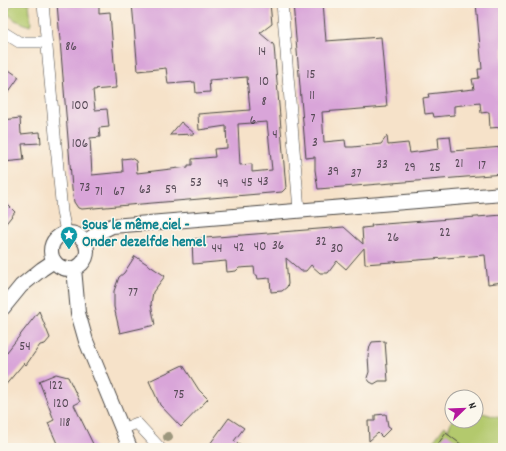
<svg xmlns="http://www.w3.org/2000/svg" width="506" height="451" viewBox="0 0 506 451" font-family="Dekko,sans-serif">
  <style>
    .green { fill: #b3c96d; stroke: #6f7a4c }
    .building { fill: #d9a5d9; fill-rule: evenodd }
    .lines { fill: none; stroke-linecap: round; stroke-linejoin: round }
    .minor-casing { stroke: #494643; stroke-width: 12 }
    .tertiary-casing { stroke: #494643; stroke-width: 16 }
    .path { stroke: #494643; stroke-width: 2.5; stroke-dasharray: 1 3; stroke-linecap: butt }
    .minor { stroke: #fff; stroke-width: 11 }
    .tertiary { stroke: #fff; stroke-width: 14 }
    .tree { fill: #9d977d }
    .labels { text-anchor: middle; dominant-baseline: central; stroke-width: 3; stroke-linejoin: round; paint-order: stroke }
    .number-label { font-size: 13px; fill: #564a56 }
    .culture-label { font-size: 15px; font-weight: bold; fill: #0d838f; stroke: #fbf7ec; text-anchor: start }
  </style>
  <rect width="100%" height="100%" fill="#fbf7ec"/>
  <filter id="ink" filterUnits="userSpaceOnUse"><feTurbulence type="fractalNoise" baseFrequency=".025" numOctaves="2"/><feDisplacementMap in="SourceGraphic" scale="8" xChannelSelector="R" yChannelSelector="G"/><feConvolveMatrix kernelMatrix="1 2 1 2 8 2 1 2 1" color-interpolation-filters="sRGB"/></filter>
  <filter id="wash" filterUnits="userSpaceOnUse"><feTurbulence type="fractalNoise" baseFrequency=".012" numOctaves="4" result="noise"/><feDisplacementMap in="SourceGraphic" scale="16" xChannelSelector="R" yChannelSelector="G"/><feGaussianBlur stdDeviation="0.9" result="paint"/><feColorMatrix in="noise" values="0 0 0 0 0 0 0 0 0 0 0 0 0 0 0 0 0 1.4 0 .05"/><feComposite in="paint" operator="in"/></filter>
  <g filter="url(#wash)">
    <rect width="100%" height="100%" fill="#f6e2c9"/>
    <g class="green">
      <path d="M14,3H29L31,23L30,26L15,20L6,12Z"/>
      <path d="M476,411L503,419V448H428L445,426L448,430L452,420L476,421Z"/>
    </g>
    <g id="blocks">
      <g class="building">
        <path d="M57,3H99V14L110,13L116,88L93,90L95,110L107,109L109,127L99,128L100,137L90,138L92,175L123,172L122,159L131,158L136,161L137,173L188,167V165H192V159L215,157L214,149L227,148L226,126L199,130L198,114L250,110L247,77L209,80L210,92L196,93L195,82L168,84L166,68L138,71L132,3H270L272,24L260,33L273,44L274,46L286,188L282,192L82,209L78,208L74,202L72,188ZM267,122L272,170L252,172V164L240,165L238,124Z"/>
        <path d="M293,3H323L326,41L381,37L387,107L322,112L324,142L345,140L346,147H353L381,144L387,136L388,145L408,143L410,153L439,149L438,137L450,136L452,151L503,147V174L318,189L315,170V157L306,158Z"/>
        <path d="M476,3H503V127L490,128L489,112L481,113L480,103L454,106V115L434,117L433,113L425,114L423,98L429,97L428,94L474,89L472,79L479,78L478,69H482Z"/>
        <path d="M3,66L19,77L3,100Z"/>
        <path d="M20,118L21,134L40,132L41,143L22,144L24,160L3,162V120Z"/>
        <path d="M181,122L195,134L170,135Z"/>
        <path d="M3,200L15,212L3,227Z"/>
        <path d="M503,215V282L488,284L485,255L365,264L364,248L346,269L337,261L328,273H320L311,265L306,271H301L286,258L288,284L287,287L282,291L271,292L270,278L258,279L257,275H255L254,267L239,268L236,271L227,272L226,261L193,264L192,239L344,227L363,244L362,228L372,227L371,225Z"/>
        <path d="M135,256L165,276L153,292L151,304L155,325L120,333L114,307V291L119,277L124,273Z"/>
        <path d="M39,311L50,338L45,344L40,345L26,365L24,363L3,388V357Z"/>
        <path d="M385,341L388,381H379L374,384L370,382L367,378L369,372L368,356L370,346L372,342Z"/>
        <path d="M183,365L199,390L208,399L181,427L160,405L149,381Z"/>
        <path d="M56,374L68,377L80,402L74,405L95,448H59L48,423L54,420L39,381Z"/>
        <path d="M386,414L388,426L391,428L382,437L378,433L369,441L368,421H375V415Z"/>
        <path d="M229,418L244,428L234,441L244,448H207Z"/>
        <path d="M446,433L466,448H435Z"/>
      </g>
    </g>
  </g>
  <g filter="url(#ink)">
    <use href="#blocks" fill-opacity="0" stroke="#494643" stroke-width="1"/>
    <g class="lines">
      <defs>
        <g id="minor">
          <path d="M43,3L62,212L66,232"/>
          <path d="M282,3L299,210"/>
          <path d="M3,32L19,42H46"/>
          <path d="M122,429L137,423L160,448"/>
        </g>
        <g id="tertiary">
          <circle cx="69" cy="251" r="18"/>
          <path d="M85,242L98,233L112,226L503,194"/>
          <path d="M74,268L78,313L86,341L130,448"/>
          <path d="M3,308L21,286L42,269L54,261"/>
        </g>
      </defs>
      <use href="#minor" class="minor-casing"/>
      <use href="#tertiary" class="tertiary-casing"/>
      <path class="path" d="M3,9L9,3"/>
      <use href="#minor" class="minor"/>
      <use href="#tertiary" class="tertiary"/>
    </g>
    <circle class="tree" cx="168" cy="437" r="5"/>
  </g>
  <defs>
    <symbol id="sight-pin" viewBox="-11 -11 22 30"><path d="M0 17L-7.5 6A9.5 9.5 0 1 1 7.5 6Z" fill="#0f9aa8" stroke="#fbf7ec"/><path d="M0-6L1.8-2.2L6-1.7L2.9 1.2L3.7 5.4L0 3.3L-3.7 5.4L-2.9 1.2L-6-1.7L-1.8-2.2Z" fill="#fff"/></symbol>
  </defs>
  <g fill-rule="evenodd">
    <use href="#sight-pin" x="59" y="225" width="20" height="27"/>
  </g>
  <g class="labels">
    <g class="number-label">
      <text x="71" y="47">86</text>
      <text x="262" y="52">14</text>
      <text x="311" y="75">15</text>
      <text x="264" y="82">10</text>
      <text x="312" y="96">11</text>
      <text x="264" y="102">8</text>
      <text x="80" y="106">100</text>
      <text x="313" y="119">7</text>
      <text x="253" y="121">6</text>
      <text x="275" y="135">4</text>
      <text x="315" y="143">3</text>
      <text x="80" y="144">106</text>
      <text x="459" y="164">21</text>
      <text x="382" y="165">33</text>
      <text x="482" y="166">17</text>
      <text x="410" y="168">29</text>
      <text x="435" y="168">25</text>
      <text x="333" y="172">39</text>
      <text x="356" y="174">37</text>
      <text x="263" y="182">43</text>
      <text x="196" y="183">53</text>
      <text x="247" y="183">45</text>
      <text x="223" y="184">49</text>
      <text x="85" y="188">73</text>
      <text x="145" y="190">63</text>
      <text x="171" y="190">59</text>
      <text x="99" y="192">71</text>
      <text x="119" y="192">67</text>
      <text x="445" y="233">22</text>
      <text x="393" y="238">26</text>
      <text x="321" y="242">32</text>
      <text x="278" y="246">36</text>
      <text x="260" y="247">40</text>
      <text x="239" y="248">42</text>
      <text x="217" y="249">44</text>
      <text x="337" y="249">30</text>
      <text x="133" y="293">77</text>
      <text x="25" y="347">54</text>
      <text x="56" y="386">122</text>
      <text x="179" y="395">75</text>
      <text x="61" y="404">120</text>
      <text x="65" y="423">118</text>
    </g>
    <g class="culture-label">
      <text x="82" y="226">Sous le même ciel -<tspan x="82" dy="17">Onder dezelfde hemel</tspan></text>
    </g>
  </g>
  <rect width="506" height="451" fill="none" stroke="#fbf7ec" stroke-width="16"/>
  <g transform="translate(464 409) rotate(67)"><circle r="19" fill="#fbf7ec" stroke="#a8a59f"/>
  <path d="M0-3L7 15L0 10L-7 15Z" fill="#b5179e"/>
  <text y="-6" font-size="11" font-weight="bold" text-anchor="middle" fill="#2b2b2b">N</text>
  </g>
</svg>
